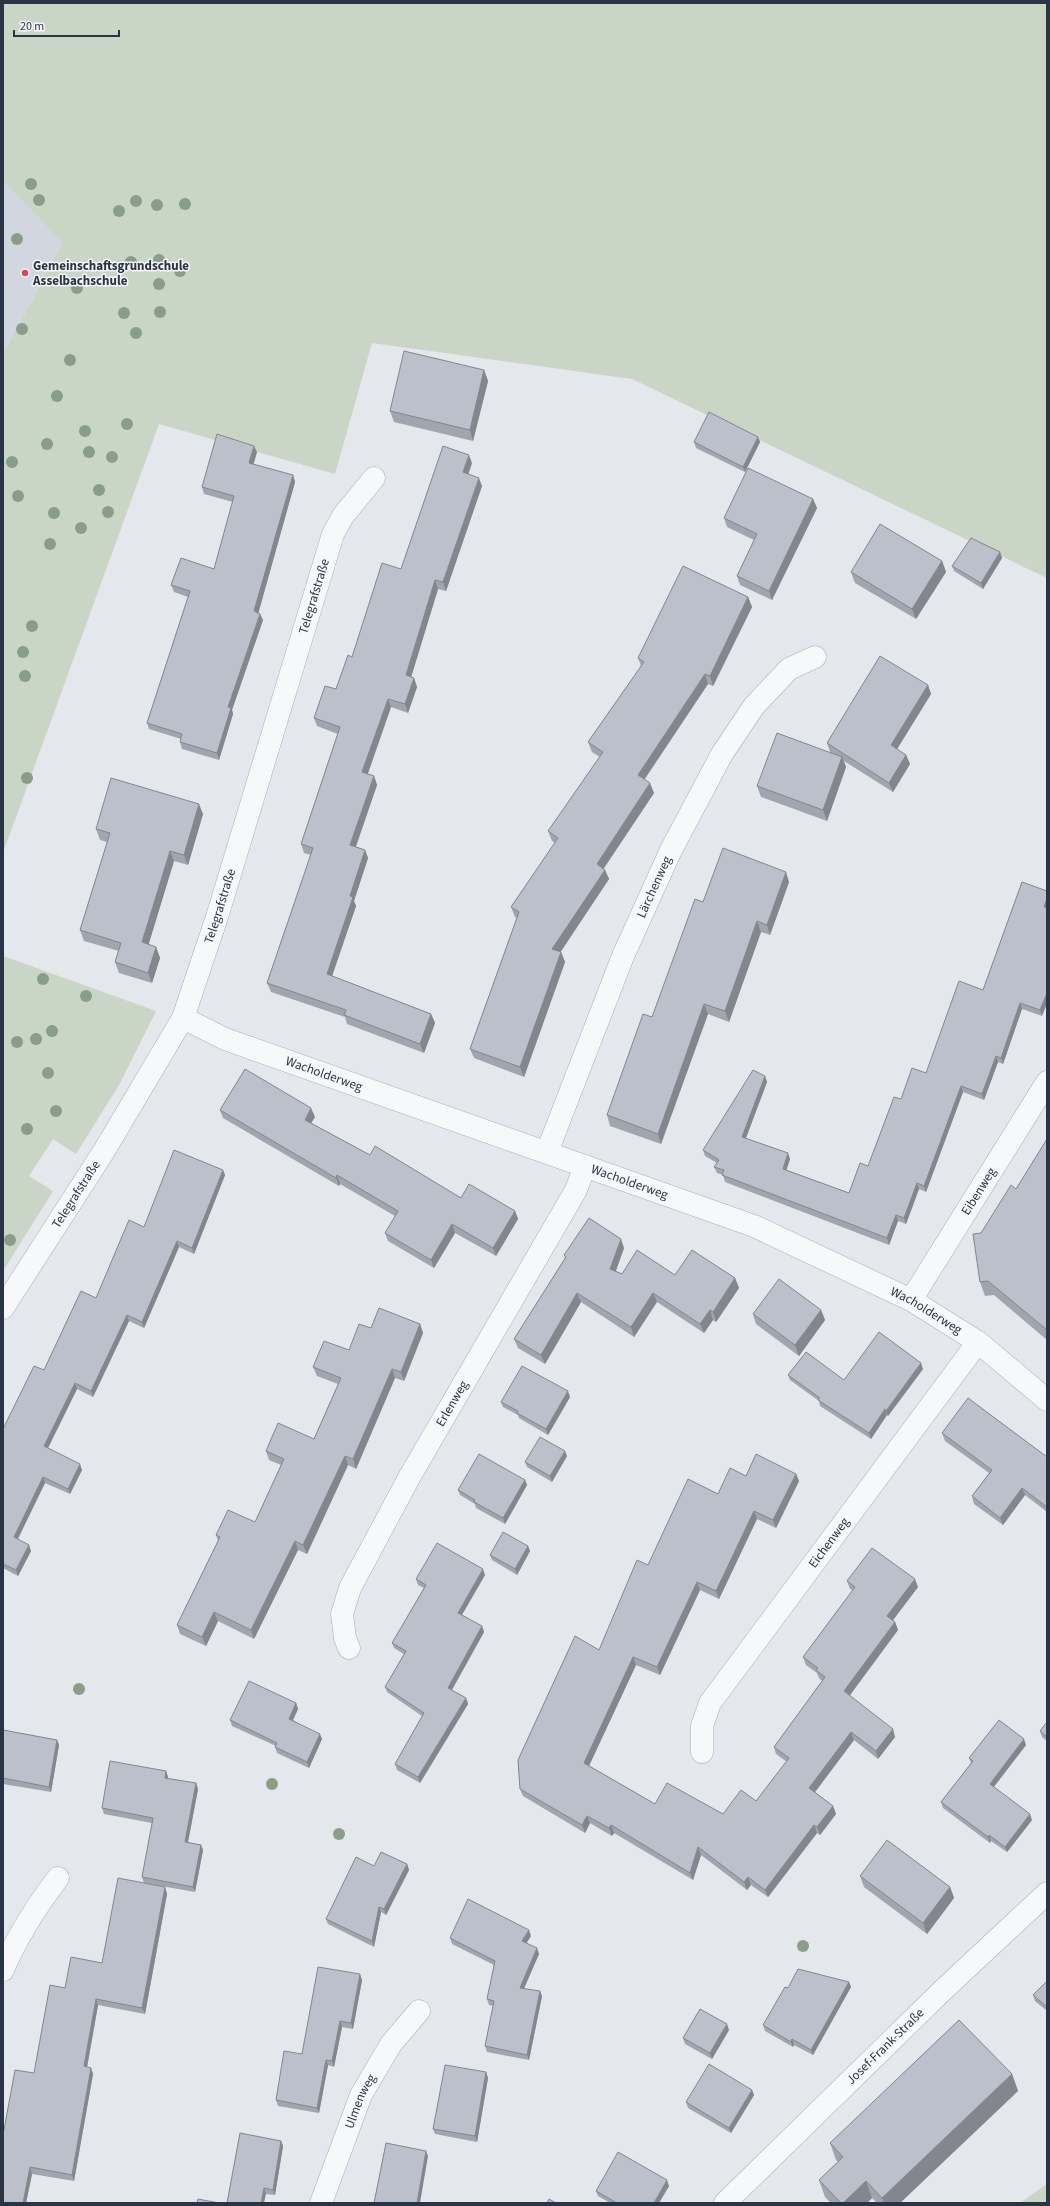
<svg xmlns="http://www.w3.org/2000/svg" width="1050" height="2206" viewBox="0 0 1050 2206" font-family="'Source Sans 3',sans-serif">
  <style>
    .built { fill: #d2d6de }
    .green { fill: #c9d6c5 }
    .lines { fill: none; stroke-linecap: round; stroke-linejoin: round }
    .minor-casing { stroke: #a9aeb7; stroke-width: 23 }
    .minor { stroke: #f7f8fa; stroke-width: 22 }
    .tree { fill: #899d89 }
    .wall { fill: #a1a5ae }
    .shaded-wall { fill: #83868d }
    .building { fill: #bbc0ca; stroke: #83868d }
    .poi-dot { fill: #d1495b; stroke: #f4f6f9; stroke-width: 1.5 }
    .labels { text-anchor: middle; dominant-baseline: central; stroke-width: 3; stroke-linejoin: round; paint-order: stroke }
    .poi-label { font-size: 13px; font-weight: bold; fill: #2b3445; stroke: #f4f6f9; text-anchor: start }
    .street-label { font-size: 13px; fill: #2b3445; stroke: #f4f6f9 }
  </style>
  <rect width="100%" height="100%" fill="#e4e7ec"/>
  <path class="built" d="M3,181L63,243L3,354Z"/>
  <g class="green">
    <path d="M3,3H1047V578L632,379L372,343L335,474L159,424L3,853V354L63,243L3,181Z"/>
    <path d="M3,956L156,1011L119,1085L76,1154L53,1139L29,1176L53,1191L3,1271Z"/>
    <path d="M1047,2184V2203H1020Z"/>
  </g>
  <g class="lines">
    <defs>
      <g id="minor">
        <path id="s1" d="M183,1018L225,1039L754,1226L911,1300L978,1342L1047,1400"/>
        <path id="s2" d="M547,1152L623,956L671,850L722,754L754,706L789,669L815,657"/>
        <path id="s3" d="M911,1300L1047,1082"/>
        <path id="s4" d="M3,1308L104,1151L183,1018L217,917L333,534L343,516L374,478"/>
        <path id="s5" d="M349,1648L345,1638L342,1614L350,1588L410,1476L576,1190L585,1166"/>
        <path id="s6" d="M702,1752V1726L710,1703L978,1342"/>
        <path d="M3,1970C17,1936 36,1907 58,1878"/>
        <path id="s7" d="M321,2203L361,2095L391,2044L419,2011"/>
        <path id="s8" d="M725,2203L942,1991L1047,1893"/>
      </g>
    </defs>
    <use href="#minor" class="minor-casing"/>
    <use href="#minor" class="minor"/>
  </g>
  <g class="tree">
    <circle cx="31" cy="184" r="6"/>
    <circle cx="39" cy="200" r="6"/>
    <circle cx="136" cy="201" r="6"/>
    <circle cx="185" cy="204" r="6"/>
    <circle cx="157" cy="205" r="6"/>
    <circle cx="119" cy="211" r="6"/>
    <circle cx="17" cy="239" r="6"/>
    <circle cx="159" cy="260" r="6"/>
    <circle cx="131" cy="262" r="6"/>
    <circle cx="180" cy="271" r="6"/>
    <circle cx="159" cy="284" r="6"/>
    <circle cx="77" cy="288" r="6"/>
    <circle cx="160" cy="312" r="6"/>
    <circle cx="124" cy="313" r="6"/>
    <circle cx="22" cy="329" r="6"/>
    <circle cx="136" cy="333" r="6"/>
    <circle cx="70" cy="360" r="6"/>
    <circle cx="57" cy="396" r="6"/>
    <circle cx="127" cy="424" r="6"/>
    <circle cx="85" cy="431" r="6"/>
    <circle cx="47" cy="444" r="6"/>
    <circle cx="89" cy="452" r="6"/>
    <circle cx="112" cy="457" r="6"/>
    <circle cx="12" cy="462" r="6"/>
    <circle cx="99" cy="490" r="6"/>
    <circle cx="18" cy="496" r="6"/>
    <circle cx="108" cy="512" r="6"/>
    <circle cx="54" cy="513" r="6"/>
    <circle cx="81" cy="528" r="6"/>
    <circle cx="50" cy="544" r="6"/>
    <circle cx="32" cy="626" r="6"/>
    <circle cx="23" cy="652" r="6"/>
    <circle cx="25" cy="676" r="6"/>
    <circle cx="27" cy="778" r="6"/>
    <circle cx="43" cy="979" r="6"/>
    <circle cx="86" cy="996" r="6"/>
    <circle cx="52" cy="1031" r="6"/>
    <circle cx="36" cy="1039" r="6"/>
    <circle cx="17" cy="1042" r="6"/>
    <circle cx="48" cy="1073" r="6"/>
    <circle cx="56" cy="1111" r="6"/>
    <circle cx="27" cy="1129" r="6"/>
    <circle cx="10" cy="1240" r="6"/>
    <circle cx="79" cy="1689" r="6"/>
    <circle cx="272" cy="1784" r="6"/>
    <circle cx="339" cy="1834" r="6"/>
    <circle cx="803" cy="1946" r="6"/>
  </g>
  <g class="wall">
    <path d="M484,370L488,381L473,441L394,422L390,411Z"/>
    <path d="M758,437L760,442L745,472L696,448L694,442Z"/>
    <path d="M257,452L253,464L293,475L295,482L258,613L260,614L263,620L232,710L233,714L219,760L182,749L180,742L181,739L149,729L147,723L188,597L174,592L171,585L214,569L233,502L204,494L202,487Z"/>
    <path d="M472,463L468,474L482,486L446,591L438,589L411,677L414,678L417,687L408,713L391,707L368,774L374,776L377,785L356,847L365,850L368,858L354,901L356,906L332,976L431,1014L435,1023L424,1053L347,1024L345,1017L271,992L267,983L311,855L304,853L301,844L338,734L317,726L314,718L336,689L352,657L401,569Z"/>
    <path d="M813,499L817,508L772,600L740,585L737,576L754,540L727,527L724,518Z"/>
    <path d="M1000,552L1002,558L983,589L954,571L952,566Z"/>
    <path d="M942,561L946,572L916,619L855,583L851,572Z"/>
    <path d="M748,597L752,607L713,686L708,684L645,779L654,793L604,868L609,879L560,952H561L565,962L524,1077L474,1058L470,1049L517,918L515,917L511,907L555,843L552,841L548,831L600,757L592,752L588,742L641,666L638,658Z"/>
    <path d="M928,685L931,694L897,749L906,755L910,764L893,792L844,761L846,767L827,821L761,797L757,786L830,752L827,743Z"/>
    <path d="M203,814L188,865L174,861L148,945L156,947L160,958L152,983L119,973L115,962L119,951L84,941L80,930L107,842L100,840L96,829Z"/>
    <path d="M789,882L770,935L761,932L729,1022L708,1014L661,1144L610,1126L607,1115L652,1017L703,902Z"/>
    <path d="M1022,882L1042,1016L1022,1009L1003,1064L998,1062L984,1100L963,1092L926,1192L919,1189L906,1224L898,1221L889,1245L725,1182L723,1175L717,1173L714,1167L717,1163L705,1156L703,1150L765,1076L767,1082L746,1138L790,1159L786,1170L849,1193L868,1166L901,1099L926,1073L983,990Z"/>
    <path d="M220,1110L315,1117L311,1123L370,1155L461,1198L515,1211L518,1219L496,1256L455,1233L434,1268L388,1241L385,1233L395,1216L340,1184L339,1186L223,1118Z"/>
    <path d="M1047,1139V1340L994,1295L985,1296L980,1282L981,1233L1016,1189Z"/>
    <path d="M225,1175L194,1254L179,1247L144,1328L129,1321L93,1397L77,1389L48,1448L82,1470L70,1494L45,1483L17,1539L31,1551L18,1576L3,1568V1429L44,1370L96,1298L144,1227Z"/>
    <path d="M624,1248L616,1271L622,1274L675,1275L735,1278L739,1288L716,1322L713,1320L704,1333L657,1302L634,1337L581,1302L545,1364L518,1348L514,1339L565,1258L564,1255Z"/>
    <path d="M821,1310L825,1320L799,1356L756,1324L753,1314Z"/>
    <path d="M420,1324L423,1333L404,1381L395,1378L356,1469L348,1465L307,1554L298,1550L254,1639L218,1621L206,1646L180,1634L177,1625L218,1541L216,1535L255,1522L281,1465L269,1460L266,1451L314,1439L338,1384L317,1376L313,1367L349,1350L371,1328Z"/>
    <path d="M923,1369L888,1416L887,1415L871,1439L820,1406L819,1401L790,1380L788,1375L844,1380Z"/>
    <path d="M570,1397L548,1435L519,1418L518,1415L503,1407L501,1402Z"/>
    <path d="M942,1433L1047,1457V1512L1025,1495L1003,1525L974,1504L972,1496L989,1473L945,1441Z"/>
    <path d="M567,1456L552,1482L527,1467L525,1462Z"/>
    <path d="M796,1474L799,1481L776,1528L757,1519L719,1599L700,1590L660,1675L636,1665L589,1766L655,1804L723,1814L756,1801L787,1762L776,1754L774,1747L822,1681L819,1678L817,1673L806,1665L803,1657L853,1590L850,1589L847,1581L918,1587L893,1620L895,1622L898,1630L850,1695L895,1737L878,1759L854,1740L815,1792L833,1806L836,1814L820,1835L817,1833L768,1897L751,1885L747,1890L701,1855L693,1880L614,1833L612,1836L590,1823L585,1833L523,1796L520,1789L599,1650L648,1565L718,1494L746,1476Z"/>
    <path d="M525,1480L527,1485L505,1524L476,1508L475,1504L460,1495L458,1490Z"/>
    <path d="M528,1546L530,1551L517,1575L492,1560L490,1555Z"/>
    <path d="M485,1575L462,1615L482,1626L484,1632L452,1690L466,1698L468,1704L420,1783L397,1770L395,1764L422,1716L387,1692L385,1687L404,1654L394,1648L392,1643L424,1588L418,1585L416,1579Z"/>
    <path d="M296,1703L298,1709L293,1720L322,1739L309,1768L277,1753L275,1747L276,1746L232,1726L230,1720Z"/>
    <path d="M1047,1722V1741L1042,1737L1040,1731Z"/>
    <path d="M3,1730L57,1740L59,1745L51,1792L3,1784Z"/>
    <path d="M1026,1745L994,1787L1032,1820L1007,1852L991,1841L990,1843L943,1808L941,1802L971,1763L969,1758Z"/>
    <path d="M166,1771L168,1777V1779L196,1783L198,1789L188,1842L201,1845L203,1850L195,1892L144,1883L142,1877L152,1823L104,1814L102,1808Z"/>
    <path d="M407,1864L409,1870L386,1915L381,1912L374,1947L328,1924L326,1919L374,1866Z"/>
    <path d="M860,1876L950,1887L954,1898L927,1934L864,1887Z"/>
    <path d="M165,1887L167,1894L145,2014L98,2005L87,2067L91,2068L93,2074L74,2181L32,2174L26,2203H3L34,2073L65,1988L102,1963Z"/>
    <path d="M531,1936L526,1943L539,1954L524,1988L542,1996L529,2060L487,2052L485,2046L493,2006L489,2005L487,1999L494,1965L452,1944L450,1938Z"/>
    <path d="M362,1980L353,2029L342,2027L334,2067L328,2065L319,2113L278,2106L276,2100L302,2054Z"/>
    <path d="M1047,1981V2011L1035,2001L1033,1995Z"/>
    <path d="M849,1982L851,1987L813,2055L794,2045L793,2047L765,2031L763,2025Z"/>
    <path d="M729,2030L712,2059L685,2044L683,2038Z"/>
    <path d="M486,2072L488,2078L477,2142L435,2134L433,2129Z"/>
    <path d="M1012,2074L1018,2091L900,2203H877L872,2198L867,2203H831L825,2197L819,2180L838,2162L836,2160L830,2143Z"/>
    <path d="M752,2090L754,2095L731,2133L688,2108L686,2102Z"/>
    <path d="M281,2141L283,2146L275,2195L266,2194L227,2203Z"/>
    <path d="M669,2186L659,2203H610L598,2196L596,2191Z"/>
  </g>
  <g class="shaded-wall">
    <path d="M484,370L488,381L473,441L470,430Z"/>
    <path d="M758,437L760,442L745,472L743,467Z"/>
    <path d="M254,446L257,452L252,470L249,463Z"/>
    <path d="M469,455L472,463L466,481L463,472Z"/>
    <path d="M293,475L295,482L257,618L254,611Z"/>
    <path d="M479,478L482,486L446,591L443,582Z"/>
    <path d="M813,499L817,508L772,600L769,591Z"/>
    <path d="M1000,552L1002,558L983,589L981,583Z"/>
    <path d="M942,561L946,572L916,619L912,609Z"/>
    <path d="M435,580L438,589L409,684L406,675Z"/>
    <path d="M748,597L752,607L713,686L710,676Z"/>
    <path d="M260,614L263,620L232,710L233,714L219,760L217,753L228,707Z"/>
    <path d="M705,674L708,684L641,784L638,775Z"/>
    <path d="M414,678L417,687L408,713L405,704Z"/>
    <path d="M928,685L931,694L894,754L891,745Z"/>
    <path d="M388,699L391,707L365,781L362,772Z"/>
    <path d="M906,755L910,764L893,792L889,783Z"/>
    <path d="M842,757L846,767L827,821L823,810Z"/>
    <path d="M374,776L377,785L353,854L350,845Z"/>
    <path d="M650,783L654,793L600,874L597,864Z"/>
    <path d="M199,804L203,814L188,865L184,855Z"/>
    <path d="M365,850L368,858L354,901L356,906L330,982L327,974L350,896Z"/>
    <path d="M170,851L174,861L146,953L142,942Z"/>
    <path d="M605,870L609,879L556,959L552,949Z"/>
    <path d="M786,872L789,882L770,935L767,925Z"/>
    <path d="M1047,898V910L1044,907Z"/>
    <path d="M757,921L761,932L729,1022L725,1011Z"/>
    <path d="M156,947L160,958L152,983L148,973Z"/>
    <path d="M561,952L565,962L524,1077L520,1067Z"/>
    <path d="M1047,993V1004L1042,1016L1040,1010Z"/>
    <path d="M1020,1003L1022,1009L1003,1064L1001,1058Z"/>
    <path d="M704,1004L708,1014L661,1144L658,1134Z"/>
    <path d="M431,1014L435,1023L424,1053L420,1044Z"/>
    <path d="M996,1056L998,1062L984,1100L982,1094Z"/>
    <path d="M765,1076L767,1082L744,1143L742,1137Z"/>
    <path d="M961,1086L963,1092L926,1192L924,1186Z"/>
    <path d="M311,1108L315,1117L308,1128L305,1120Z"/>
    <path d="M788,1153L790,1159L785,1175L783,1169Z"/>
    <path d="M223,1170L225,1175L194,1254L192,1248Z"/>
    <path d="M337,1175L340,1184L339,1186L336,1178Z"/>
    <path d="M917,1183L919,1189L906,1224L904,1218Z"/>
    <path d="M515,1211L518,1219L496,1256L493,1248Z"/>
    <path d="M896,1215L898,1221L889,1245L887,1238Z"/>
    <path d="M452,1224L455,1233L434,1268L431,1260Z"/>
    <path d="M621,1239L624,1248L613,1278L610,1269Z"/>
    <path d="M177,1241L179,1247L144,1328L142,1322Z"/>
    <path d="M735,1278L739,1288L716,1322L713,1312Z"/>
    <path d="M577,1293L581,1302L545,1364L541,1355Z"/>
    <path d="M653,1293L657,1302L634,1337L631,1327Z"/>
    <path d="M710,1310L713,1320L704,1333L700,1324Z"/>
    <path d="M821,1310L825,1320L799,1356L795,1345Z"/>
    <path d="M127,1315L129,1321L93,1397L91,1391Z"/>
    <path d="M420,1324L423,1333L404,1381L401,1372Z"/>
    <path d="M921,1363L923,1369L888,1416L886,1411Z"/>
    <path d="M392,1369L395,1378L356,1469L353,1459Z"/>
    <path d="M75,1383L77,1389L46,1452L44,1446Z"/>
    <path d="M568,1391L570,1397L548,1435L546,1429Z"/>
    <path d="M885,1409L887,1415L871,1439L869,1433Z"/>
    <path d="M565,1451L567,1456L552,1482L550,1476Z"/>
    <path d="M345,1456L348,1465L307,1554L303,1545Z"/>
    <path d="M80,1464L82,1470L70,1494L68,1489Z"/>
    <path d="M796,1474L799,1481L776,1528L773,1520Z"/>
    <path d="M43,1477L45,1483L16,1543L14,1537Z"/>
    <path d="M525,1480L527,1485L505,1524L503,1518Z"/>
    <path d="M1022,1488L1025,1495L1003,1525L1000,1518Z"/>
    <path d="M754,1511L757,1519L719,1599L716,1591Z"/>
    <path d="M295,1541L298,1550L254,1639L251,1630Z"/>
    <path d="M29,1545L31,1551L18,1576L16,1570Z"/>
    <path d="M528,1546L530,1551L517,1575L515,1569Z"/>
    <path d="M483,1569L485,1575L460,1618L458,1613Z"/>
    <path d="M915,1579L918,1587L890,1624L887,1616Z"/>
    <path d="M697,1582L700,1590L660,1675L657,1667Z"/>
    <path d="M214,1612L218,1621L206,1646L202,1637Z"/>
    <path d="M895,1622L898,1630L847,1699L844,1691Z"/>
    <path d="M482,1626L484,1632L450,1693L448,1688Z"/>
    <path d="M633,1657L636,1665L587,1770L584,1763Z"/>
    <path d="M466,1698L468,1704L420,1783L418,1777Z"/>
    <path d="M296,1703L298,1709L291,1724L289,1719Z"/>
    <path d="M893,1729L895,1737L878,1759L876,1751Z"/>
    <path d="M851,1732L854,1740L812,1796L809,1788Z"/>
    <path d="M320,1734L322,1739L309,1768L307,1762Z"/>
    <path d="M1024,1739L1026,1745L992,1789L990,1784Z"/>
    <path d="M57,1740L59,1745L51,1792L49,1787Z"/>
    <path d="M166,1771L168,1777L167,1784L165,1778Z"/>
    <path d="M196,1783L198,1789L187,1847L185,1842Z"/>
    <path d="M833,1806L836,1814L820,1835L817,1827Z"/>
    <path d="M1030,1814L1032,1820L1007,1852L1005,1847Z"/>
    <path d="M587,1816L590,1823L585,1833L582,1825Z"/>
    <path d="M611,1825L614,1833L612,1836L609,1828Z"/>
    <path d="M814,1825L817,1833L768,1897L765,1890Z"/>
    <path d="M989,1835L991,1841L990,1843L988,1837Z"/>
    <path d="M201,1845L203,1850L195,1892L193,1887Z"/>
    <path d="M698,1847L701,1855L693,1880L690,1873Z"/>
    <path d="M407,1864L409,1870L386,1915L384,1909Z"/>
    <path d="M748,1877L751,1885L747,1890L744,1882Z"/>
    <path d="M165,1887L167,1894L145,2014L142,2008Z"/>
    <path d="M950,1887L954,1898L927,1934L923,1923Z"/>
    <path d="M379,1907L381,1912L374,1947L372,1941Z"/>
    <path d="M529,1930L531,1936L524,1947L522,1941Z"/>
    <path d="M537,1948L539,1954L522,1993L520,1988Z"/>
    <path d="M360,1974L362,1980L353,2029L351,2023Z"/>
    <path d="M849,1982L851,1987L813,2055L811,2050Z"/>
    <path d="M540,1991L542,1996L529,2060L527,2055Z"/>
    <path d="M96,1999L98,2005L86,2073L84,2066Z"/>
    <path d="M340,2021L342,2027L334,2067L332,2061Z"/>
    <path d="M727,2024L729,2030L712,2059L710,2053Z"/>
    <path d="M792,2039L794,2045L793,2047L791,2042Z"/>
    <path d="M326,2060L328,2065L319,2113L317,2108Z"/>
    <path d="M91,2068L93,2074L74,2181L72,2175Z"/>
    <path d="M486,2072L488,2078L477,2142L475,2136Z"/>
    <path d="M1012,2074L1018,2091L900,2203H884L882,2198Z"/>
    <path d="M752,2090L754,2095L731,2133L729,2128Z"/>
    <path d="M281,2141L283,2146L275,2195L273,2190Z"/>
    <path d="M426,2151L428,2156L420,2203H417Z"/>
    <path d="M30,2167L32,2174L26,2203H23Z"/>
    <path d="M667,2180L669,2186L659,2203H654Z"/>
    <path d="M866,2181L872,2198L867,2203H843Z"/>
    <path d="M264,2188L266,2194L264,2203H261Z"/>
  </g>
  <g class="building">
    <path d="M404,351L484,370L470,430L390,411Z"/>
    <path d="M709,412L758,437L743,467L694,442Z"/>
    <path d="M217,434L254,446L249,463L293,475L254,611L260,614L228,707L231,708L217,753L180,742L182,734L147,723L190,591L171,585L181,558L214,569L234,496L202,487Z"/>
    <path d="M443,446L469,455L463,472L479,478L443,582L435,580L406,675L414,678L405,704L388,699L362,772L374,776L350,845L365,850L350,896L353,897L327,974L431,1014L420,1044L344,1015L346,1010L267,983L313,848L301,844L340,727L314,718L325,686L336,689L348,655L352,657L382,563L401,569Z"/>
    <path d="M748,468L813,499L769,591L737,576L757,534L724,518Z"/>
    <path d="M880,524L942,561L912,609L851,572Z"/>
    <path d="M971,538L1000,552L981,583L952,566Z"/>
    <path d="M683,566L748,597L710,676L705,674L638,775L650,783L597,864L605,870L552,949L561,952L520,1067L470,1049L519,912L511,907L558,838L548,831L603,752L588,742L644,662L638,658Z"/>
    <path d="M880,656L928,685L891,745L906,755L889,783L827,743Z"/>
    <path d="M777,733L842,757L823,810L757,786Z"/>
    <path d="M111,778L199,804L184,855L170,851L142,942L156,947L148,973L115,962L121,943L80,930L110,833L96,829Z"/>
    <path d="M723,848L786,872L767,925L757,921L725,1011L704,1004L658,1134L607,1115L643,1014L652,1017L695,899L703,902Z"/>
    <path d="M1022,882L1047,891V898L1044,907L1047,908V993L1040,1010L1020,1003L1001,1058L996,1056L982,1094L961,1086L924,1186L917,1183L904,1218L896,1215L887,1238L722,1175L724,1170L714,1167L719,1160L703,1150L753,1070L765,1076L742,1137L788,1153L783,1169L849,1193L860,1163L868,1166L894,1097L901,1099L912,1068L926,1073L959,981L983,990Z"/>
    <path d="M245,1069L311,1108L305,1120L370,1155L375,1146L461,1198L469,1184L515,1211L493,1248L452,1224L431,1260L385,1233L398,1211L337,1175L336,1178L220,1110Z"/>
    <path d="M1047,1139V1330L988,1281L980,1282L973,1234L981,1233L1011,1185L1016,1189Z"/>
    <path d="M174,1150L223,1170L192,1248L177,1241L142,1322L127,1315L91,1391L75,1383L44,1446L80,1464L68,1489L43,1477L14,1537L29,1545L16,1570L3,1564V1429L34,1366L44,1370L81,1291L96,1298L129,1220L144,1227Z"/>
    <path d="M589,1218L621,1239L610,1269L622,1274L637,1250L675,1275L692,1250L735,1278L713,1312L710,1310L700,1324L653,1293L631,1327L577,1293L541,1355L514,1339L566,1257L564,1255Z"/>
    <path d="M779,1279L821,1310L795,1345L753,1314Z"/>
    <path d="M379,1308L420,1324L401,1372L392,1369L353,1459L345,1456L303,1545L295,1541L251,1630L214,1612L202,1637L177,1625L220,1537L216,1535L228,1510L255,1522L284,1459L266,1451L278,1423L314,1439L341,1378L313,1367L324,1341L349,1350L359,1324L371,1328Z"/>
    <path d="M879,1332L921,1363L886,1411L885,1409L869,1433L818,1400L820,1398L788,1375L806,1352L844,1380Z"/>
    <path d="M522,1366L568,1391L546,1429L517,1413L518,1411L501,1402Z"/>
    <path d="M968,1398L1047,1457V1507L1022,1488L1000,1518L972,1496L992,1470L942,1433Z"/>
    <path d="M540,1437L565,1451L550,1476L525,1462Z"/>
    <path d="M479,1454L525,1480L503,1518L474,1502L475,1500L458,1490Z"/>
    <path d="M756,1454L796,1474L773,1520L754,1511L716,1591L697,1582L657,1667L633,1657L584,1763L655,1804L667,1783L723,1814L741,1790L756,1801L789,1758L774,1747L825,1677L816,1670L818,1668L803,1657L855,1587L847,1581L872,1548L915,1579L887,1616L895,1622L844,1691L893,1729L876,1751L851,1732L809,1788L833,1806L817,1827L814,1825L765,1890L748,1877L744,1882L698,1847L690,1873L611,1825L609,1828L587,1816L582,1825L520,1789L518,1760L575,1636L599,1650L637,1560L648,1565L688,1479L718,1494L730,1468L746,1476Z"/>
    <path d="M503,1532L528,1546L515,1569L490,1555Z"/>
    <path d="M437,1543L483,1569L458,1613L482,1626L448,1688L466,1698L418,1777L395,1764L424,1713L385,1687L406,1651L392,1643L426,1585L416,1579Z"/>
    <path d="M249,1681L296,1703L289,1719L320,1734L307,1762L275,1747L277,1743L230,1720Z"/>
    <path d="M999,1720L1024,1739L990,1784L1030,1814L1005,1847L989,1835L988,1837L941,1802L973,1761L969,1758Z"/>
    <path d="M1047,1722V1737L1040,1731Z"/>
    <path d="M3,1730L57,1740L49,1787L3,1778Z"/>
    <path d="M110,1761L166,1771L165,1778L196,1783L185,1842L201,1845L193,1887L142,1877L153,1818L102,1808Z"/>
    <path d="M887,1840L950,1887L923,1923L860,1876Z"/>
    <path d="M381,1852L407,1864L384,1909L379,1907L372,1941L326,1919L356,1857L374,1866Z"/>
    <path d="M118,1878L165,1887L142,2008L96,1999L84,2066L91,2068L72,2175L30,2167L23,2203H3V2135L15,2070L34,2073L50,1985L65,1988L71,1957L102,1963Z"/>
    <path d="M468,1899L529,1930L522,1941L537,1948L520,1988L540,1991L527,2055L485,2046L494,2001L487,1999L495,1961L450,1938Z"/>
    <path d="M318,1967L360,1974L351,2023L340,2021L332,2061L326,2060L317,2108L276,2100L284,2051L302,2054Z"/>
    <path d="M798,1969L849,1982L811,2050L792,2039L791,2042L763,2025L785,1987L788,1988Z"/>
    <path d="M1047,1981V2007L1033,1995Z"/>
    <path d="M700,2009L727,2024L710,2053L683,2038Z"/>
    <path d="M959,2020L1012,2074L882,2198L866,2181L843,2203H841L819,2180L843,2157L830,2143Z"/>
    <path d="M709,2064L752,2090L729,2128L686,2102Z"/>
    <path d="M445,2065L486,2072L475,2136L433,2129Z"/>
    <path d="M240,2133L281,2141L273,2190L264,2188L261,2203H227Z"/>
    <path d="M386,2143L426,2151L417,2203H374Z"/>
    <path d="M618,2152L667,2180L654,2203H617L596,2191Z"/>
    <path d="M198,2199L219,2203H197Z"/>
    <path d="M549,2199L556,2203H547Z"/>
  </g>
  <circle class="poi-dot" cx="25" cy="273" r="4"/>
  <g class="labels">
    <g class="poi-label">
      <text x="33" y="266">Gemeinschaftsgrundschule<tspan x="33" dy="15">Asselbachschule</tspan></text>
    </g>
    <g class="street-label">
      <text stroke="none"><textPath href="#s4" startOffset="783">Telegrafstraße</textPath></text>
      <text stroke="none"><textPath href="#s2" startOffset="286">Lärchenweg</textPath></text>
      <text stroke="none"><textPath href="#s4" startOffset="459">Telegrafstraße</textPath></text>
      <text stroke="none"><textPath href="#s1" startOffset="152">Wacholderweg</textPath></text>
      <text stroke="none"><textPath href="#s1" startOffset="476">Wacholderweg</textPath></text>
      <text stroke="none"><textPath href="#s3" startOffset="128">Eibenweg</textPath></text>
      <text stroke="none"><textPath href="#s4" startOffset="135">Telegrafstraße</textPath></text>
      <text stroke="none"><textPath href="#s1" startOffset="800">Wacholderweg</textPath></text>
      <text stroke="none"><textPath href="#s5" startOffset="273">Erlenweg</textPath></text>
      <text stroke="none"><textPath href="#s6" startOffset="250">Eichenweg</textPath></text>
      <text stroke="none"><textPath href="#s8" startOffset="224">Josef-Frank-Straße</textPath></text>
      <text stroke="none"><textPath href="#s7" startOffset="109">Ulmenweg</textPath></text>
    </g>
  </g>
  <rect width="1050" height="2206" fill="none" stroke="#2b3445" stroke-width="8"/>
  <path d="M14 30v6h105v-6" fill="none" stroke="#2b3445" stroke-width="2"/>
  <text x="20" y="30" font-size="12" fill="#2b3445" stroke="#f4f6f9" stroke-width="3" paint-order="stroke">20 m</text>
</svg>
